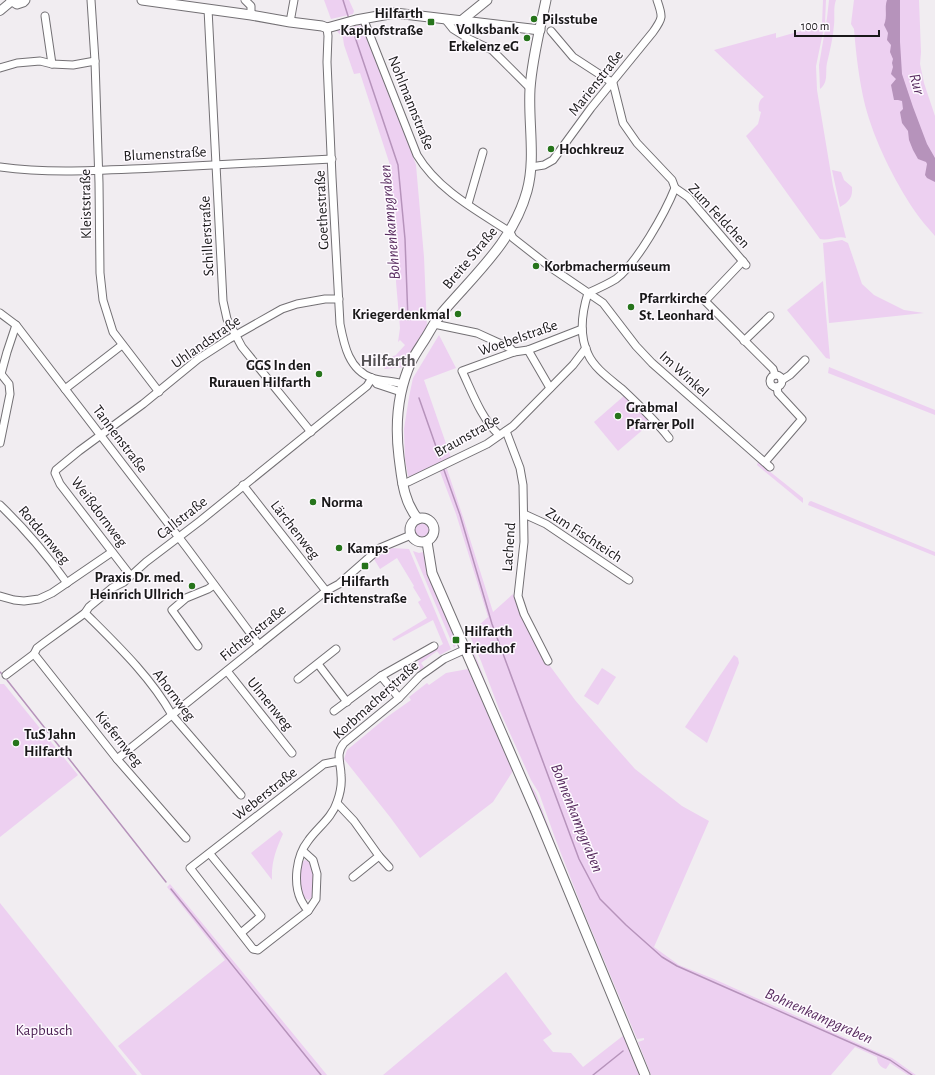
<svg xmlns="http://www.w3.org/2000/svg" width="935" height="1075" viewBox="0 0 935 1075" font-family="'Alegreya Sans',sans-serif">
  <style>
    .green { fill: #edd0f1 }
    .water { fill: #b693bb }
    .lines { fill: none; stroke-linecap: round; stroke-linejoin: round }
    .stream { stroke: #b693bb; stroke-width: 1.5 }
    .minor-casing { stroke: #737074; stroke-width: 9 }
    .tertiary-casing { stroke: #737074; stroke-width: 10 }
    .secondary-casing { stroke: #737074; stroke-width: 11 }
    .minor { stroke: #fff; stroke-width: 7 }
    .tertiary { stroke: #fff; stroke-width: 8 }
    .secondary { stroke: #fff; stroke-width: 9 }
    .poi-dot { fill: #26741b; stroke: #fefaff; stroke-width: 1.5 }
    .labels { text-anchor: middle; dominant-baseline: central; stroke-width: 3; stroke-linejoin: round; paint-order: stroke }
    .poi-label { font-size: 15px; font-weight: bold; fill: #191819; stroke: #fefaff; text-anchor: start }
    .street-label { font-size: 15px; fill: #191819; stroke: #fefaff }
    .park-label { font-size: 15px; fill: #4b1f52; stroke: #fefaff }
    .water-label { font-size: 16px; font-style: italic; fill: #5a2e61; stroke: #fefaff }
    .quarter-label { font-size: 17px; font-weight: bold; fill: #555255; stroke: #fefaff }
  </style>
  <rect width="100%" height="100%" fill="#f1edf1"/>
  <g class="green">
    <path d="M324,0H349L354,11L353,14L331,19Z"/>
    <path d="M823,0H826L825,23L816,66L817,90L833,186L846,238C838,235 829,241 820,239L746,136L758,124L761,112L759,111C758,106 759,99 764,97L714,50L776,33V38L822,25Z"/>
    <path d="M829,0H836C833,8 835,16 834,25C833,38 830,50 827,63C825,72 829,82 820,89L819,65L827,18Z"/>
    <path d="M854,0H919L921,52L920,64L924,83L935,116V236C928,228 920,219 914,210C894,180 874,140 865,105C859,80 856,54 854,29L851,24Z"/>
    <path d="M362,25L382,70L416,165L424,257L427,328L410,353L404,367L385,369L379,362L396,355L405,345L400,340L398,342L400,328L396,282L397,247L390,165L360,73L354,74L344,45L343,38L336,30Z"/>
    <path d="M832,170L841,172L844,180L852,187C853,197 849,202 840,207Z"/>
    <path d="M842,240L848,243L862,284L874,295L904,310L924,313L829,323L823,243Z"/>
    <path d="M823,281L830,359L826,358L787,310Z"/>
    <path d="M439,335L456,368L424,380L451,458L411,478L408,476L405,459L404,429L409,397L413,378Z"/>
    <path d="M829,367L935,410V415L828,373Z"/>
    <path d="M625,395L653,421L618,451L594,422Z"/>
    <path d="M758,462L803,498V503L757,465Z"/>
    <path d="M446,466L463,517L493,612L513,594L534,638L547,662L575,700L605,735L635,769L682,806L709,821L654,947L679,965L714,979L877,1052L892,1058L916,1075H908L890,1063L886,1069C880,1067 877,1063 877,1057L855,1047L831,1075H651L638,1042L644,1040V1038L637,1039L583,910L555,838L539,793L531,780L499,709L481,661L469,634L488,617L456,514L439,469Z"/>
    <path d="M811,501L935,552V556L808,505L809,502Z"/>
    <circle cx="422" cy="531" r="8"/>
    <path d="M392,548L409,549L451,649L440,655L437,651L421,663L424,667L420,670L415,667L419,664L418,660L419,658L443,644L433,620L394,641L392,639L427,618L418,602L421,600L413,587L414,586L397,558L380,569L374,559Z"/>
    <path d="M413,551L419,553L423,552L429,573L446,613L445,614L454,637L456,636L457,643L454,648Z"/>
    <path d="M474,652L498,714L528,781L536,793L573,892L489,694L473,653Z"/>
    <path d="M734,655L738,658L739,663L707,743L685,727Z"/>
    <path d="M602,668L616,677L598,705L584,696Z"/>
    <path d="M468,669L513,771L493,802L420,858L390,817L344,759L347,750L387,717L411,700L409,697L427,683L429,685L446,673Z"/>
    <path d="M0,684H4L78,775L0,837Z"/>
    <path d="M280,830L283,834C276,849 271,863 272,880L251,853Z"/>
    <path d="M305,860C317,863 313,887 313,896L309,900L304,898L300,885L301,884L300,877L301,863Z"/>
    <path d="M170,884L327,1075H142L118,1046L225,960L167,887Z"/>
    <path d="M0,903L137,1075H0Z"/>
    <path d="M506,972L552,1034L543,1040L553,1052L571,1053L583,1067L624,1035L641,1075H383Z"/>
  </g>
  <path class="water" d="M887,0H900V42L902,74L913,107L927,144L935,158V182L927,178L925,175L927,164L926,162L918,159L913,150L909,140L908,131L902,123L900,112L903,109L902,101L898,100H894L891,85L896,79L891,74L893,67L892,63L893,59L890,52L891,45L887,40L888,33L884,25C888,16 884,8 887,0Z"/>
  <g class="lines">
    <g class="stream">
      <path d="M343,0L349,19"/>
      <path d="M351,25L398,165L405,239L408,320"/>
      <path d="M419,398L440,458"/>
      <path d="M444,470L460,515L492,624L579,859L600,899L626,925L662,957L677,966L890,1060L912,1075"/>
      <path d="M0,672L3,675"/>
      <path d="M7,680L166,882"/>
      <path d="M171,889L321,1075"/>
      <path d="M593,1075L623,1051"/>
    </g>
    <defs>
      <g id="minor">
        <path d="M91,0L95,61L99,183L100,273L103,300L113,332L159,392"/>
        <path d="M245,0L251,6V15"/>
        <path d="M208,9L223,301L227,319L242,347L311,432"/>
        <path d="M45,16L52,64"/>
        <path d="M365,18V23L417,155C438,190 476,210 510,232L513,238L550,267L603,303L636,346L652,363L770,467"/>
        <path d="M445,19L453,29L469,39L492,50L530,88"/>
        <path d="M290,22L294,0"/>
        <path d="M327,28L328,36L327,62L332,177L340,324C344,345 349,370 372,378C382,381 393,381 403,384"/>
        <path d="M551,31L573,57L613,83L623,123L637,143L672,180L675,188C665,213 637,263 616,279C608,284 597,289 588,293"/>
        <path d="M0,68L17,63L40,61L52,64L73,65L95,61"/>
        <path d="M0,167C51,174 104,170 155,168C214,165 273,162 332,159"/>
        <path d="M531,167L544,165L553,160L591,108L653,32C663,18 663,17 657,0"/>
        <path d="M675,188L688,197L746,265"/>
        <path d="M468,204L483,152"/>
        <path d="M743,261L705,301L773,369L775,375"/>
        <path d="M588,293C582,312 579,335 588,354C594,368 610,379 622,389C639,405 655,420 669,438"/>
        <path d="M0,313L16,325L187,548L259,645"/>
        <path d="M434,324L477,333L510,348L514,352"/>
        <path d="M744,341L770,316"/>
        <path d="M528,350L550,388"/>
        <circle cx="776" cy="381" r="6"/>
        <path d="M372,378L377,384L401,392"/>
        <path d="M782,380L790,375L805,360"/>
        <path d="M65,389L122,345"/>
        <path d="M506,431L520,468L523,485L524,542L518,596L524,614L548,661"/>
        <path d="M499,435C481,418 472,392 462,371L514,352L528,350L582,329"/>
        <path d="M0,443L10,394L9,384L1,374L7,352L16,325"/>
        <path d="M765,462L802,419L778,393L777,387"/>
        <path d="M402,484L408,482L487,444L513,426L573,365L586,348"/>
        <path d="M243,485L326,591"/>
        <path d="M0,505C25,529 47,555 67,583"/>
        <path d="M524,514L546,524L629,580"/>
        <path d="M130,575L60,484L55,473L56,470L79,451L143,404L198,359L229,339L282,309L297,304L325,299H339"/>
        <path d="M0,596L14,600L24,601L39,599L52,593L112,552"/>
        <path d="M85,613C116,644 150,676 172,715L241,795"/>
        <path d="M198,646L172,610L186,598L208,589L214,585"/>
        <path d="M34,654L117,759L186,838"/>
        <path d="M318,664L347,702"/>
        <path d="M227,671L292,753"/>
        <path d="M6,675L34,654L37,648L45,642L85,613L89,607L112,588L124,582L146,562L200,521L367,386L372,378"/>
        <path d="M381,676L434,646"/>
        <path d="M298,679L336,649"/>
        <path d="M334,711L381,676L399,698"/>
        <path d="M117,759L326,591L339,584L380,548L411,535"/>
        <path d="M339,761L324,764L190,868L253,949L258,950L308,911C305,907 303,904 301,900C293,883 296,856 308,841C317,828 332,818 337,802C340,794 342,784 341,775C341,763 335,754 344,743L399,698L420,676L444,659L466,649"/>
        <path d="M337,803L354,821L379,856L353,877"/>
        <path d="M303,851L313,860L317,874L316,899L308,911"/>
        <path d="M210,854L261,916L241,933"/>
        <path d="M379,856L389,867"/>
      </g>
      <path id="tertiary" d="M0,11L12,1"/>
      <g id="secondary">
        <path d="M11,0L17,4L23,2L25,0"/>
        <path d="M142,0L251,15L290,22L322,26L327,28L356,20L395,13L540,30"/>
        <path d="M461,21L487,0"/>
        <circle cx="422" cy="530" r="12"/>
        <path d="M418,519C403,501 402,479 399,457C395,425 398,391 411,362C415,354 420,347 425,339C430,331 435,321 441,314C474,275 513,242 527,191C536,158 528,123 530,89C532,59 540,29 546,0"/>
        <path d="M427,542L432,573L536,812L645,1075"/>
      </g>
    </defs>
    <use href="#minor" class="minor-casing"/>
    <use href="#tertiary" class="tertiary-casing"/>
    <use href="#secondary" class="secondary-casing"/>
    <use href="#minor" class="minor"/>
    <use href="#tertiary" class="tertiary"/>
    <use href="#secondary" class="secondary"/>
  </g>
  <g class="poi-dot">
    <circle cx="534" cy="19" r="4"/>
    <rect x="427" y="18" width="8" height="8" rx="2"/>
    <circle cx="527" cy="38" r="4"/>
    <circle cx="551" cy="149" r="4"/>
    <circle cx="536" cy="266" r="4"/>
    <circle cx="631" cy="307" r="4"/>
    <circle cx="458" cy="314" r="4"/>
    <circle cx="319" cy="374" r="4"/>
    <circle cx="618" cy="416" r="4"/>
    <circle cx="313" cy="502" r="4"/>
    <circle cx="339" cy="548" r="4"/>
    <rect x="361" y="562" width="8" height="8" rx="2"/>
    <circle cx="192" cy="586" r="4"/>
    <rect x="452" y="636" width="8" height="8" rx="2"/>
    <circle cx="16" cy="743" r="4"/>
  </g>
  <g class="labels">
    <g class="poi-label">
      <text x="423" y="13" text-anchor="end">Hilfarth<tspan x="423" dy="17">Kaphofstraße</tspan></text>
      <text x="542" y="19">Pilsstube</text>
      <text x="519" y="29" text-anchor="end">Volksbank<tspan x="519" dy="17">Erkelenz eG</tspan></text>
      <text x="559" y="149">Hochkreuz</text>
      <text x="544" y="266">Korbmachermuseum</text>
      <text x="639" y="298">Pfarrkirche<tspan x="639" dy="17">St. Leonhard</tspan></text>
      <text x="450" y="314" text-anchor="end">Kriegerdenkmal</text>
      <text x="311" y="365" text-anchor="end">GGS In den<tspan x="311" dy="17">Rurauen Hilfarth</tspan></text>
      <text x="626" y="407">Grabmal<tspan x="626" dy="17">Pfarrer Poll</tspan></text>
      <text x="321" y="502">Norma</text>
      <text x="347" y="548">Kamps</text>
      <text x="184" y="577" text-anchor="end">Praxis Dr. med.<tspan x="184" dy="17">Heinrich Ullrich</tspan></text>
      <text x="365" y="581" text-anchor="middle">Hilfarth<tspan x="365" dy="17">Fichtenstraße</tspan></text>
      <text x="464" y="631">Hilfarth<tspan x="464" dy="17">Friedhof</tspan></text>
      <text x="24" y="734">TuS Jahn<tspan x="24" dy="17">Hilfarth</tspan></text>
    </g>
    <g class="street-label">
      <text transform="translate(596 83) rotate(-52)">Marienstraße</text>
      <text transform="translate(411 103) rotate(68)">Nohlmannstraße</text>
      <text transform="translate(165 154) rotate(-3)">Blumenstraße</text>
      <text transform="translate(86 204) rotate(-91)">Kleiststraße</text>
      <text transform="translate(322 210) rotate(-93)">Goethestraße</text>
      <text transform="translate(719 216) rotate(47)">Zum Feldchen</text>
      <text transform="translate(207 236) rotate(-93)">Schillerstraße</text>
      <text transform="translate(470 258) rotate(-50)">Breite Straße</text>
      <text transform="translate(518 338) rotate(-19)">Woebelstraße</text>
      <text transform="translate(206 342) rotate(-35)">Uhlandstraße</text>
      <text transform="translate(684 374) rotate(42)">Im Winkel</text>
      <text transform="translate(467 436) rotate(-29)">Braunstraße</text>
      <text transform="translate(120 439) rotate(53)">Tannenstraße</text>
      <text transform="translate(99 512) rotate(53)">Weißdornweg</text>
      <text transform="translate(182 518) rotate(-38)">Callstraße</text>
      <text transform="translate(295 530) rotate(52)">Lärchenweg</text>
      <text transform="translate(44 535) rotate(50)">Rotdornweg</text>
      <text transform="translate(584 535) rotate(33)">Zum Fischteich</text>
      <text transform="translate(509 547) rotate(-86)">Lachend</text>
      <text transform="translate(253 633) rotate(-39)">Fichtenstraße</text>
      <text transform="translate(174 695) rotate(53)">Ahornweg</text>
      <text transform="translate(376 700) rotate(-42)">Korbmacherstraße</text>
      <text transform="translate(270 704) rotate(51)">Ulmenweg</text>
      <text transform="translate(119 739) rotate(51)">Kiefernweg</text>
      <text transform="translate(265 794) rotate(-38)">Weberstraße</text>
    </g>
    <g class="park-label">
      <text x="44" y="1030">Kapbusch</text>
    </g>
    <g class="water-label">
      <text transform="translate(917 84) rotate(74)">Rur</text>
      <text transform="translate(390 222) rotate(-95)">Bohnenkampgraben</text>
      <text transform="translate(577 818) rotate(68)">Bohnenkampgraben</text>
      <text transform="translate(819 1016) rotate(24)">Bohnenkampgraben</text>
    </g>
    <g class="quarter-label">
      <text x="388" y="360">Hilfarth</text>
    </g>
  </g>
  <path d="M795 30v6h84v-6" fill="none" stroke="#191819" stroke-width="2"/>
  <text x="801" y="30" font-size="12" fill="#191819" stroke="#fefaff" stroke-width="3" paint-order="stroke">100 m</text>
</svg>
